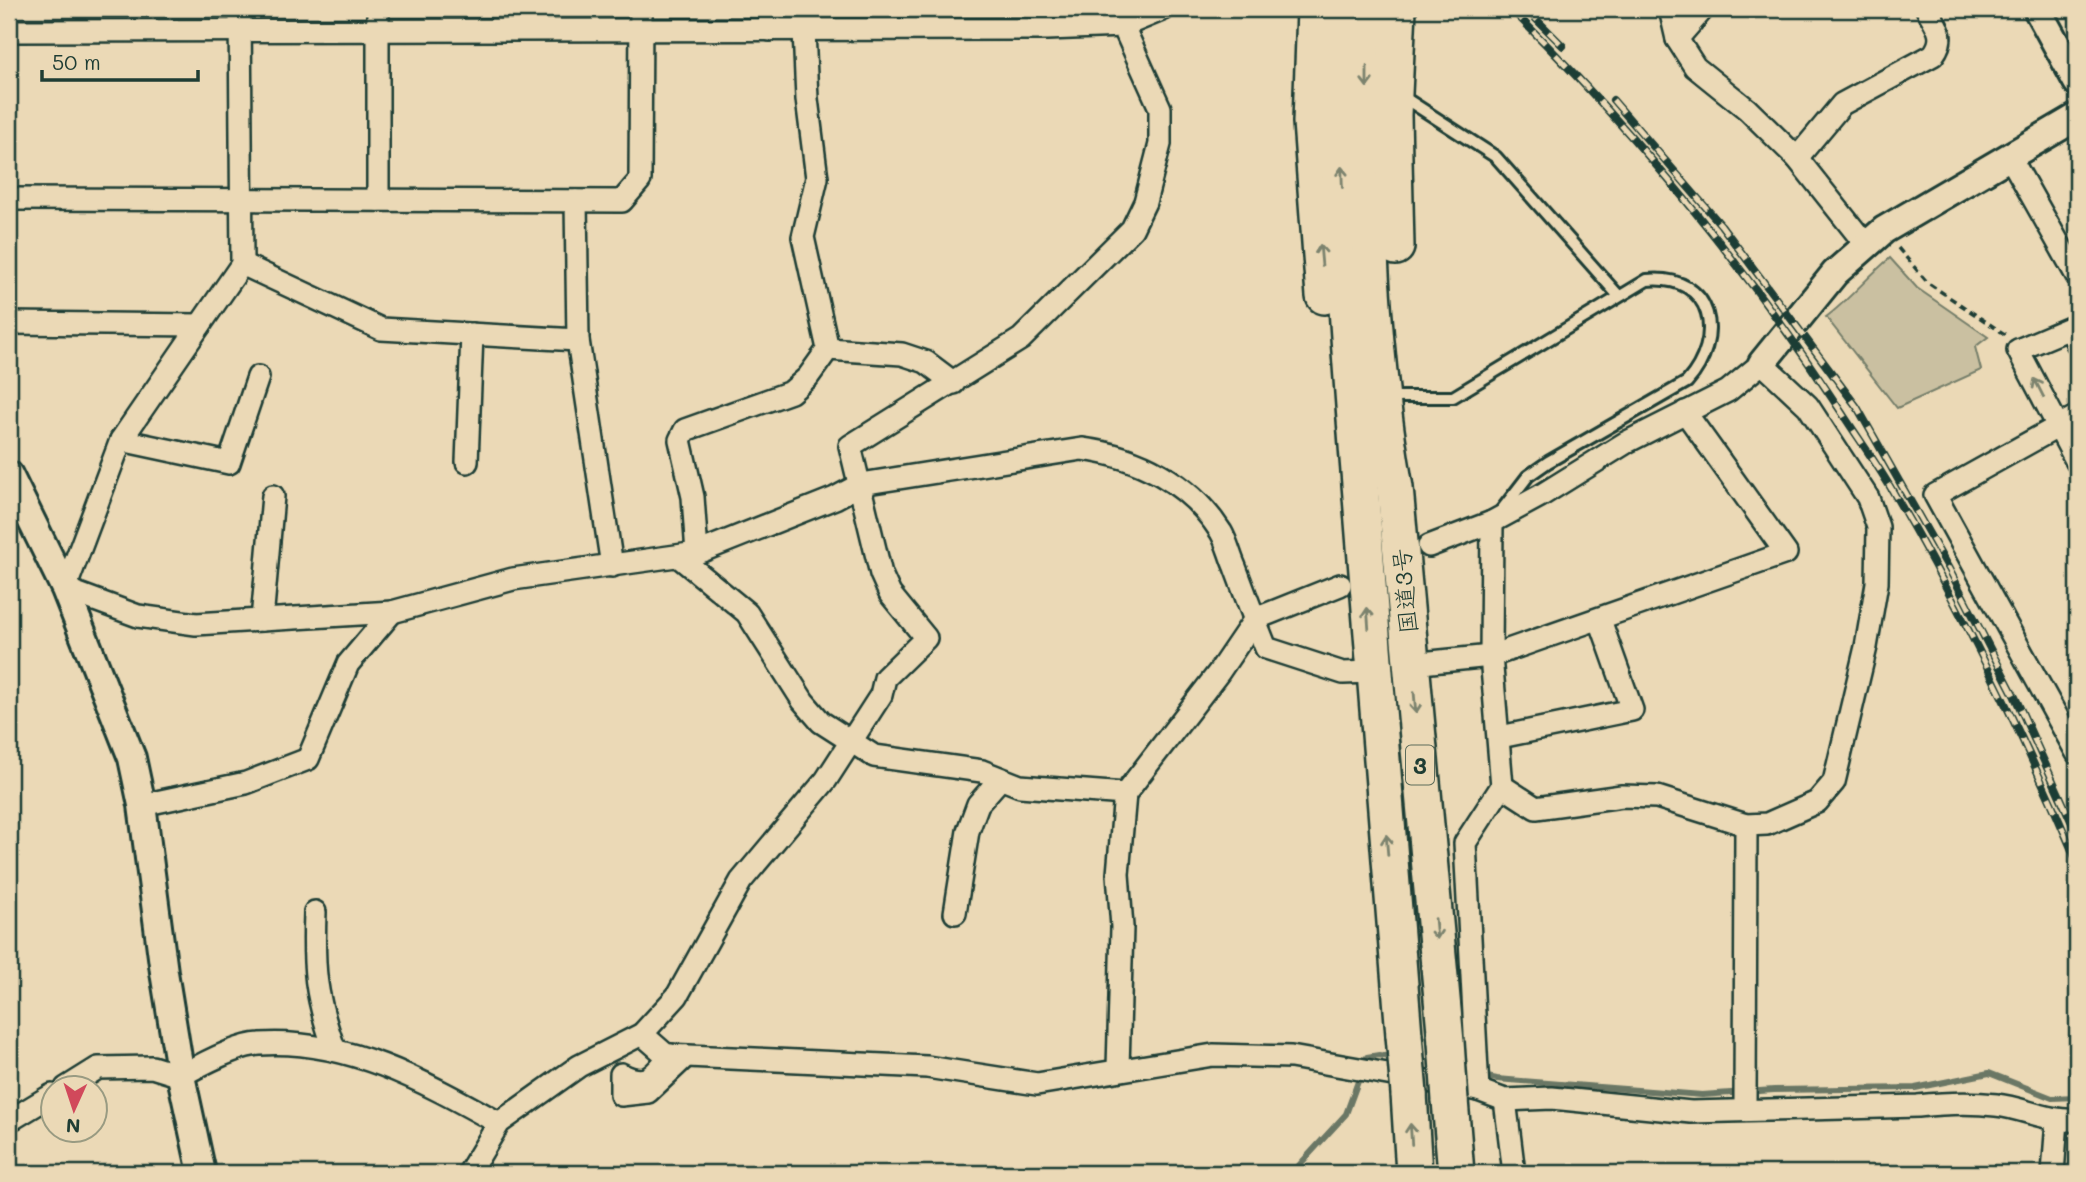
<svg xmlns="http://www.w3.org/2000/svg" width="2086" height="1182" viewBox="0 0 2086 1182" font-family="Mali,'Klee One',sans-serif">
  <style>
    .green { fill: #cac0a1; stroke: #747e6a; stroke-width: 2 }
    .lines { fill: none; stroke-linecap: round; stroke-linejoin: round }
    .stream { stroke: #6b7765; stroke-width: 6 }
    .service-casing { stroke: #1f3d34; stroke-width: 16 }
    .minor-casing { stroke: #1f3d34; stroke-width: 26 }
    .tertiary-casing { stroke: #1f3d34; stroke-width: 32 }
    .trunk-casing { stroke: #1f3d34; stroke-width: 40 }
    .path { stroke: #1f3d34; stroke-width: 3.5; stroke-dasharray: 7 5; stroke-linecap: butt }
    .service { stroke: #ebd9b6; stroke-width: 10 }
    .minor { stroke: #ebd9b6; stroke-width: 21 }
    .tertiary { stroke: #ebd9b6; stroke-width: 26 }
    .trunk { stroke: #ebd9b6; stroke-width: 35 }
    .rail-casing { stroke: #1f3d34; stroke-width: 8 }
    .rail { stroke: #ebd9b6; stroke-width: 5; stroke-dasharray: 16; stroke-linecap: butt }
    .trunk-bridge-casing { stroke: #1f3d34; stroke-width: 40; stroke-linecap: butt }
    .trunk-bridge { stroke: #ebd9b6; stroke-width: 35 }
    .oneway { stroke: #7b836e }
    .labels { text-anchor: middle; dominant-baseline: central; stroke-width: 7; stroke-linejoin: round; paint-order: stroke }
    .shield { fill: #ebd9b6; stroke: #5c6c5b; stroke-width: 2 }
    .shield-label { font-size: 23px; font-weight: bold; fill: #1f3d34 }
    .street-label { font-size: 24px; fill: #1f3d34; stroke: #ebd9b6 }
  </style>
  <rect width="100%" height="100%" fill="#ebd9b6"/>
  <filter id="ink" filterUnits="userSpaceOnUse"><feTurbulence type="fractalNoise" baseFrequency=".0143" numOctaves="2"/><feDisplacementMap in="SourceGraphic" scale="14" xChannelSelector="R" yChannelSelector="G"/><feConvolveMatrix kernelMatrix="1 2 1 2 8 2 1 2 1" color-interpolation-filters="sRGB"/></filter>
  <g filter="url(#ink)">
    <path class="green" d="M1890,258L1917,288L1988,337L1975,347L1981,370L1897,408L1826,317C1850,299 1867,277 1890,258Z"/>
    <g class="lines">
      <g class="stream">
        <path d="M1458,1071L1497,1079L1702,1095L1774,1090L1915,1088L1989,1073L2052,1098L2077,1097"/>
        <path d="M1292,1173L1346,1114L1367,1057L1379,1055L1396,1058"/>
      </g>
      <defs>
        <g id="service">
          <path d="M1400,95L1496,157L1618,295"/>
          <path d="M1402,397H1453L1647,280C1715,274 1725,339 1687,382L1548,462L1528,476L1501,511"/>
        </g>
        <g id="minor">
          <path d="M240,9L242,264L121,440L65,589L138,616L196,624L392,612L513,579L697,553L835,498L861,484L1082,449C1138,456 1190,483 1221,532C1227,542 1230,556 1235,567C1245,594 1255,621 1266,648L1343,673L1372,672"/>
          <path d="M1670,9L1677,39L1695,67L1747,109L1797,158L1866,245"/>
          <path d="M770,30V9"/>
          <path d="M804,30L807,99L817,178L803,237L828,349L902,354L926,362L954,383"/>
          <path d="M9,31L1047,29L1123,26L1164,9"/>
          <path d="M1677,39L1703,9"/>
          <path d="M2010,157L2077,276"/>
          <path d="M1797,158L1842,104L1933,55C1947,37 1937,27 1927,9"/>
          <path d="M9,199L622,201L640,180L641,9"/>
          <path d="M378,200V9"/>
          <path d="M576,201L578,340L612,566"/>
          <path d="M242,264L381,329L578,340"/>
          <path d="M9,323L200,325"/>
          <path d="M2077,343L2070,328L2018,350L2077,462"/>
          <path d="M2077,416L1935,495L2077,753"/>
          <path d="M121,440L229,463L258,377"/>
          <path d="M467,462L472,334"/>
          <path d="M1429,546L1492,522L1540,496L1627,442L1728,391L1762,363L1808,406L1868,498L1878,527L1877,583L1866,647L1834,782L1817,802L1767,824L1746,825L1657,797L1622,796L1536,808L1502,786"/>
          <path d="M697,553L693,497L680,440L685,430L791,392L808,377L828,349"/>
          <path d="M679,557L747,613L803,701L821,722L874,756L982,771L1020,786L1125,794"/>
          <path d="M262,620L273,496"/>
          <path d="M1411,664L1491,656L1786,553L1685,412"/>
          <path d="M1500,737L1632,710L1600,620"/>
          <path d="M142,805L246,783L308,759L348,664L392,612"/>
          <path d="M315,912C313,968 315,995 334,1048"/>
          <path d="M955,913L968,831L978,804L1000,779"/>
          <path d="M642,1034L666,1055L927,1067L1037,1084L1213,1055L1291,1057L1478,1090L1505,1100L1552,1098L1691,1112L1918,1106C1945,1103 1970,1102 1996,1105C2024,1108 2048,1122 2077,1120"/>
          <path d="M671,1055C653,1075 648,1088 621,1074V1095L648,1092L686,1056"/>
          <path d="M1118,1068L1122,927L1118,874L1125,794L1219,672L1255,619L1340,585"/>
          <path d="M66,1088L98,1068L152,1067L181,1076C200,1065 238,1045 260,1044C347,1038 425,1082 499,1123"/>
          <path d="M1478,1090L1465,843L1502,786L1491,656L1492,522"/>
          <path d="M1505,1100L1514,1173"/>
          <path d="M1745,1108L1746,825"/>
          <path d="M9,1121L52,1095"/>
          <path d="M469,1173L499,1123L579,1066L642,1034L677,996L741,881L826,780L881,695L885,678L926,638L890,594L881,574L850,446L1021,339L1132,229L1145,202L1160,144V108L1123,26"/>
          <path d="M2053,1173L2057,1121"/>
        </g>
        <g id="tertiary">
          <path d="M2037,9L2077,82"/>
          <path d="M1762,363L1835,273L1884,230L2077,117"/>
          <path d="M9,475L65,589L132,758L142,805L164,972L181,1076L202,1173"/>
        </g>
        <g id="trunk">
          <path d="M1315,9L1311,122L1324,296"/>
          <path d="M1343,9C1333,158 1347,310 1358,459C1372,651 1387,843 1404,1035"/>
          <path d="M1369,9C1363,167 1368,332 1395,488L1446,1042"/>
          <path d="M1396,247L1393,115L1398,9"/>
          <path d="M1409,1094L1414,1173"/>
          <path d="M1450,1100L1456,1173"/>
        </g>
      </defs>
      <use href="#service" class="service-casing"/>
      <use href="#minor" class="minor-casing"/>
      <use href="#tertiary" class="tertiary-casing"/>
      <use href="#trunk" class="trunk-casing"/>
      <path class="path" d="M1898,248L1928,283L2006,335"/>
      <use href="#service" class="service"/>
      <use href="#minor" class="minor"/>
      <use href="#tertiary" class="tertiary"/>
      <use href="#trunk" class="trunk"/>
      <defs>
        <g id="rail">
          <path d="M1511,9C1635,132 1746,266 1842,413C1860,441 1880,468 1896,497C1964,615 2024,737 2077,862"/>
          <path d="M1526,9L1563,46"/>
          <path d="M1613,100L1721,225L1857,407L1949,569L2015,697L2077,834"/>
        </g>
      </defs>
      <use href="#rail" class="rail-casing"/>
      <use href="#rail" class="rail"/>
      <defs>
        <g id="trunk-bridge">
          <path d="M1404,1035L1409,1094"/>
          <path d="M1446,1042L1450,1100"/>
        </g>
      </defs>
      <use href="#trunk-bridge" class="trunk-bridge-casing"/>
      <use href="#trunk-bridge" class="trunk-bridge"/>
    </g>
    <defs><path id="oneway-shaft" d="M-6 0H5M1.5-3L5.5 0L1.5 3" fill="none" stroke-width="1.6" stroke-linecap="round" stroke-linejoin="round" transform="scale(1.75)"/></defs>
    <g class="oneway">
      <use href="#oneway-shaft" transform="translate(1367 77) rotate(90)"/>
      <use href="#oneway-shaft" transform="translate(1342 177) rotate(-92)"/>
      <use href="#oneway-shaft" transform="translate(1321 255) rotate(-95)"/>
      <use href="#oneway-shaft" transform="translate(2039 388) rotate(-117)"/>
      <use href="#oneway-shaft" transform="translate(1368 618) rotate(-94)"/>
      <use href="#oneway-shaft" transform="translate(1415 703) rotate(85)"/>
      <use href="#oneway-shaft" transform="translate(1387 845) rotate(-95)"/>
      <use href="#oneway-shaft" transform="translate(1436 929) rotate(85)"/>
      <use href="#oneway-shaft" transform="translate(1411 1134) rotate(-94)"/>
    </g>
  </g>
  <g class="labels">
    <rect class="shield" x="1406" y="745.5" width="28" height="39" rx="5"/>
    <g class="shield-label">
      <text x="1420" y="765">3</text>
    </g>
    <g class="street-label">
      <text transform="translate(1404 591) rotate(-95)">国道3号</text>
    </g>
  </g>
  <rect width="2086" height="1182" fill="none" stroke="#ebd9b6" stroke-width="35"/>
  <rect x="18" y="18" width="2051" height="1147" fill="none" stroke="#1f3d34" stroke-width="2.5" filter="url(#ink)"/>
  <g transform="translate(74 1109) rotate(183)"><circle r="33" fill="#ebd9b6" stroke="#999b82" stroke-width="2"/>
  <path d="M0-5L12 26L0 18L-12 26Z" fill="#d1495b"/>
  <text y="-10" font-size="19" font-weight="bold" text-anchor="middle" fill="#1f3d34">N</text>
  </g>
  <path d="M42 70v10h156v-10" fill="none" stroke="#1f3d34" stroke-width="3.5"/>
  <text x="52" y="70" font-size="21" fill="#1f3d34" stroke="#ebd9b6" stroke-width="5" paint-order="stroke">50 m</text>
</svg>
